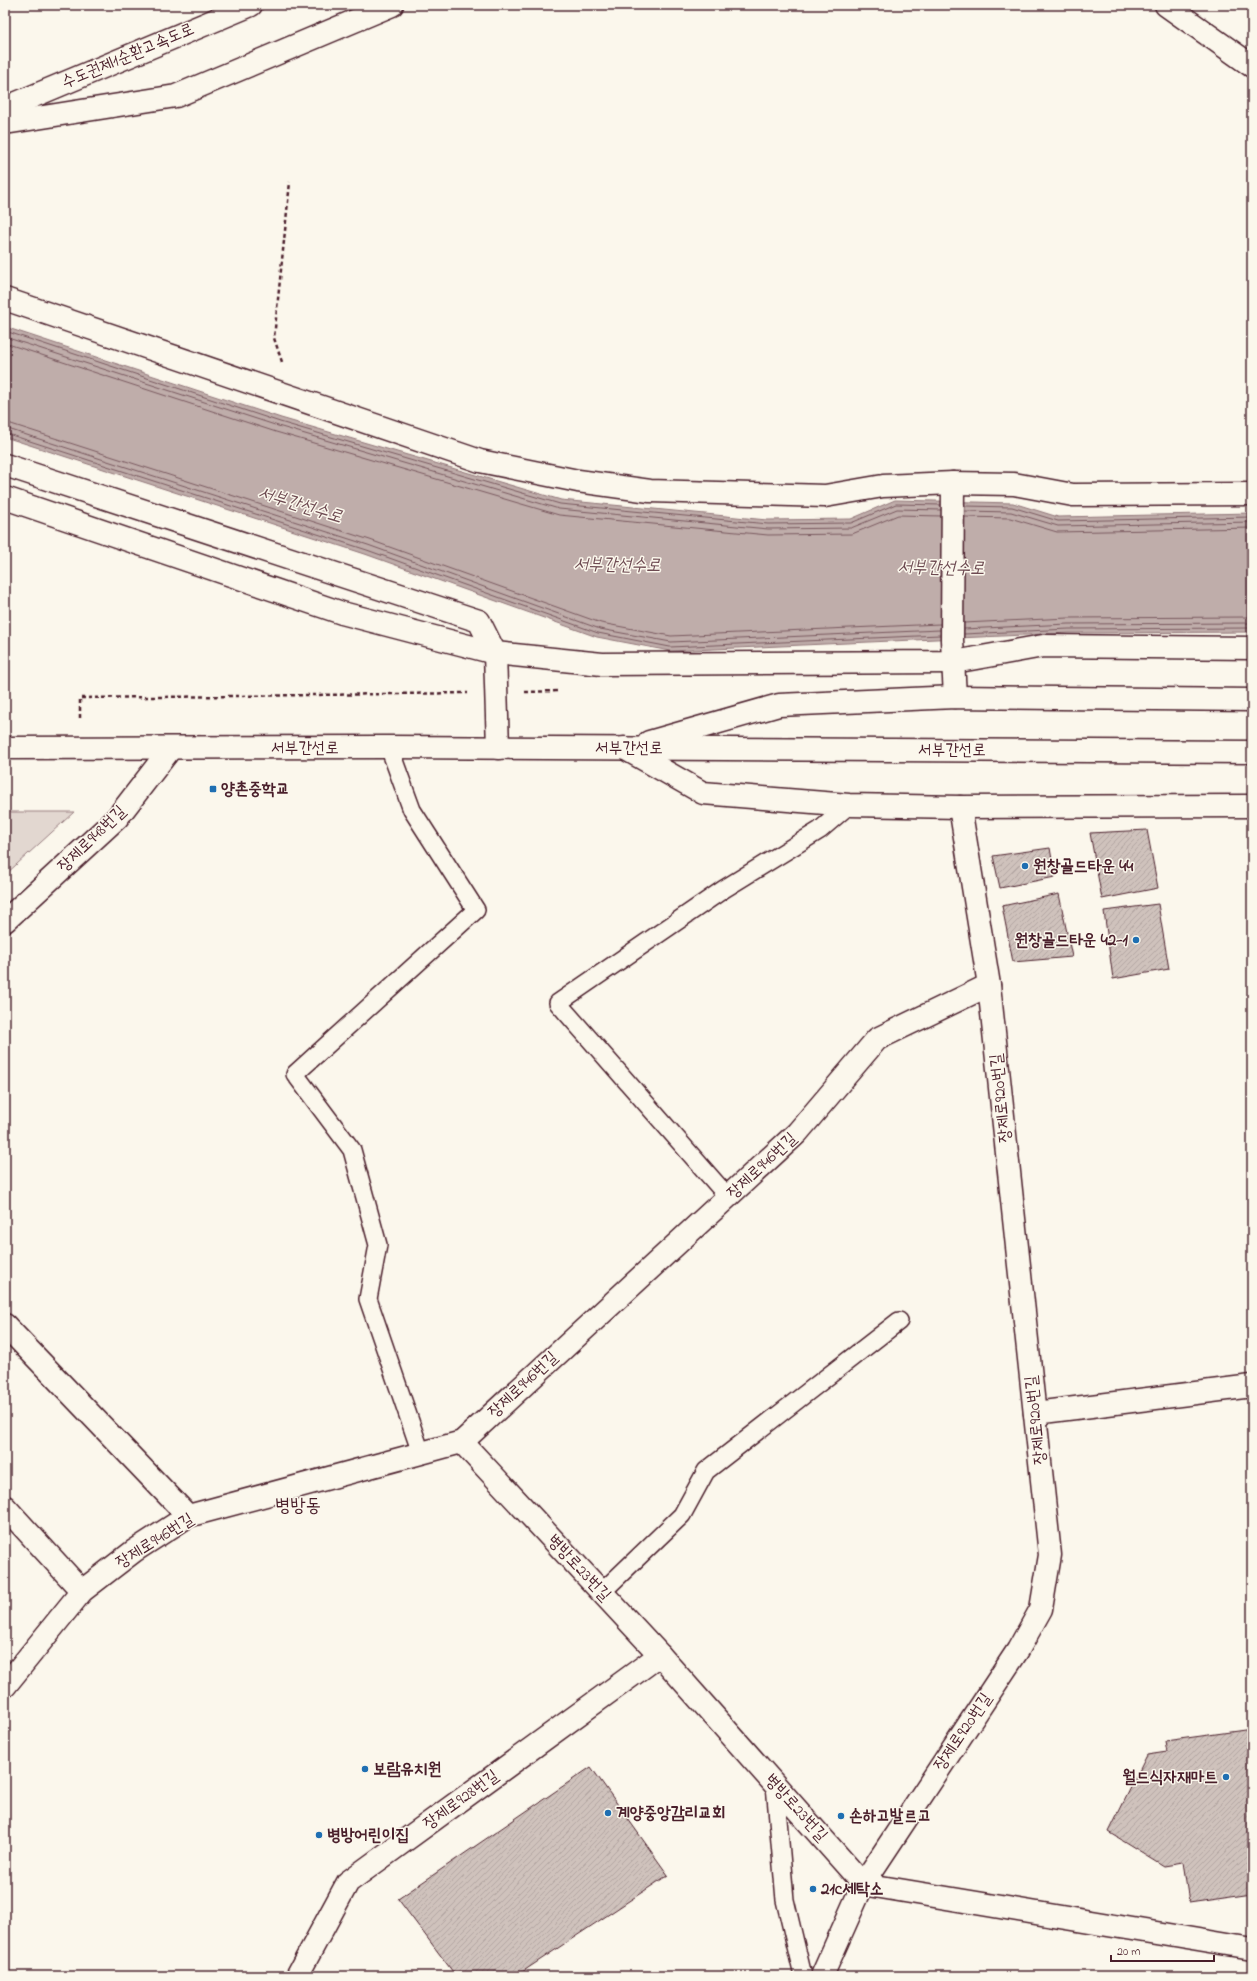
<svg xmlns="http://www.w3.org/2000/svg" width="1257" height="1981" viewBox="0 0 1257 1981" font-family="'Indie Flower','Poor Story',sans-serif">
  <style>
    .green { fill: #e2d7d0; stroke: #967b7e }
    .water { fill: #bfadaa; stroke: #907477 }
    .lines { fill: none; stroke-linecap: round; stroke-linejoin: round }
    .shore { stroke: #79585e; stroke-width: 1 }
    .building { fill: url(#building-hatch); stroke: #4a1f2b }
    .service-casing { stroke: #4a1f2b; stroke-width: 20 }
    .pedestrian-casing { stroke: #4a1f2b; stroke-width: 25 }
    .minor-casing { stroke: #4a1f2b; stroke-width: 25 }
    .tertiary-casing { stroke: #4a1f2b; stroke-width: 25 }
    .secondary-casing { stroke: #4a1f2b; stroke-width: 25 }
    .motorway-casing { stroke: #4a1f2b; stroke-width: 25 }
    .path { stroke: #4a1f2b; stroke-width: 2.5; stroke-dasharray: 4 3; stroke-linecap: butt }
    .service { stroke: #fbf7ec; stroke-width: 17 }
    .pedestrian { stroke: #fbf7ec; stroke-width: 22 }
    .minor { stroke: #fbf7ec; stroke-width: 22 }
    .tertiary { stroke: #fbf7ec; stroke-width: 22 }
    .secondary { stroke: #fbf7ec; stroke-width: 22 }
    .motorway { stroke: #fbf7ec; stroke-width: 22 }
    .poi-dot { fill: #1f6fb2; stroke: #fbf7ec; stroke-width: 1.5 }
    .labels { text-anchor: middle; dominant-baseline: central; stroke-width: 3; stroke-linejoin: round; paint-order: stroke }
    .street-label { font-size: 17px; fill: #4a1f2b; stroke: #fbf7ec }
    .poi-label { font-size: 17px; font-weight: bold; fill: #4a1f2b; stroke: #fbf7ec; text-anchor: start }
    .water-label { font-size: 18px; font-style: italic; fill: #6d4a51; stroke: #fbf7ec }
    .quarter-label { font-size: 19px; fill: #4a1f2b; stroke: #fbf7ec }
  </style>
  <defs>
    <pattern id="building-hatch" width="6" height="6" patternUnits="userSpaceOnUse"><rect width="6" height="6" fill="#cfc2bc"/><path d="M-1 1l2-2M0 6l6-6M5 7l2-2" fill="none" stroke="#b3a6a2"/></pattern>
  </defs>
  <rect width="100%" height="100%" fill="#fbf7ec"/>
  <filter id="ink" filterUnits="userSpaceOnUse"><feTurbulence type="fractalNoise" baseFrequency=".025" numOctaves="2"/><feDisplacementMap in="SourceGraphic" scale="8" xChannelSelector="R" yChannelSelector="G"/><feConvolveMatrix kernelMatrix="1 2 1 2 8 2 1 2 1" color-interpolation-filters="sRGB"/></filter>
  <g filter="url(#ink)">
    <path class="green" d="M5,812H74L5,875Z"/>
    <path class="water" d="M5,327L281,418L561,500L767,520L851,519L895,500L1013,503L1058,517L1252,513V632L1069,633L670,651L597,637L365,554L5,437Z"/>
    <g class="lines">
      <g class="shore">
        <path d="M5,331L280,422L560,504L768,524L851,523L896,504L941,505"/>
        <path d="M5,337L278,426L559,509L768,529L851,528L897,509L941,510"/>
        <path d="M5,343L276,432L559,515L768,535L852,534L898,515L941,516"/>
        <path d="M5,422L370,540L601,623L671,636L940,624"/>
        <path d="M5,428L368,545L600,629L671,642L940,630"/>
        <path d="M5,433L367,550L598,633L670,647L940,635"/>
        <path d="M965,506L1012,507L1058,521L1252,517"/>
        <path d="M965,511L1011,512L1058,526L1252,522"/>
        <path d="M965,517L1010,518L1057,532L1252,528"/>
        <path d="M964,623L1068,618L1252,617"/>
        <path d="M964,629L1068,624L1252,623"/>
        <path d="M964,634L1069,629L1252,628"/>
      </g>
    </g>
    <g class="building">
      <path d="M1147,830L1158,888L1102,899L1090,833Z"/>
      <path d="M1050,848L1055,877L1000,888L993,856Z"/>
      <path d="M1059,894L1072,957L1013,962L1002,906Z"/>
      <path d="M1158,904L1169,969L1113,979L1104,911Z"/>
      <path d="M1252,1729V1893L1189,1902L1183,1863L1164,1866L1109,1832L1147,1755L1167,1752L1165,1741Z"/>
      <path d="M591,1767L668,1875L516,1976H456L398,1899Z"/>
    </g>
    <g class="lines">
      <defs>
        <g id="service">
          <path d="M389,747L412,810L476,910L295,1074L352,1150L378,1245L368,1299L421,1453"/>
          <path d="M728,1197L558,1003L724,889L820,830L849,805"/>
          <path d="M602,1592L682,1515L706,1471L899,1321"/>
          <path d="M775,1785L785,1900L803,1976"/>
        </g>
        <path id="pedestrian" d="M5,465L479,621L495,653"/>
        <g id="minor">
          <path d="M5,299L480,461L578,481L650,491L825,496L883,486L953,483L1014,484L1073,495L1252,494"/>
          <path d="M953,483L952,640L955,697"/>
          <path d="M5,498L342,613L495,653L602,664L954,662L1043,646L1252,648"/>
          <path d="M495,653L498,748"/>
          <path d="M5,1325L188,1516"/>
          <path d="M1035,1413L1252,1386"/>
          <path d="M462,1442L660,1655L863,1884L1252,1949"/>
          <path d="M5,1507L82,1591"/>
          <path d="M5,1686L82,1591L134,1551L188,1516L462,1442L797,1133L877,1039L989,985"/>
          <path d="M297,1976L348,1882L660,1655"/>
          <path d="M822,1976L863,1884L1018,1650L1041,1609L1050,1555L989,985L960,807"/>
        </g>
        <g id="tertiary">
          <path d="M649,742L779,705L955,697L1252,700"/>
          <path d="M5,748L389,747L1252,752"/>
          <path d="M5,921L117,818L171,748"/>
        </g>
        <path id="secondary" d="M624,748L703,793L849,805L960,807L1252,806"/>
        <g id="motorway">
          <path d="M1166,5L1252,66"/>
          <path d="M5,108L251,5"/>
          <path d="M5,123L176,96L392,5"/>
        </g>
      </defs>
      <use href="#service" class="service-casing"/>
      <use href="#pedestrian" class="pedestrian-casing"/>
      <use href="#minor" class="minor-casing"/>
      <use href="#tertiary" class="tertiary-casing"/>
      <use href="#secondary" class="secondary-casing"/>
      <use href="#motorway" class="motorway-casing"/>
      <g class="path">
        <path d="M282,362L274,338L290,182"/>
        <path d="M525,692L558,691"/>
        <path d="M80,718V698L468,693"/>
      </g>
      <use href="#service" class="service"/>
      <use href="#pedestrian" class="pedestrian"/>
      <use href="#minor" class="minor"/>
      <use href="#tertiary" class="tertiary"/>
      <use href="#secondary" class="secondary"/>
      <use href="#motorway" class="motorway"/>
    </g>
  </g>
  <g class="poi-dot">
    <rect x="209" y="785" width="8" height="8" rx="2"/>
    <circle cx="1025" cy="866" r="4"/>
    <circle cx="1136" cy="940" r="4"/>
    <circle cx="365" cy="1769" r="4"/>
    <circle cx="1226" cy="1777" r="4"/>
    <circle cx="608" cy="1813" r="4"/>
    <circle cx="841" cy="1816" r="4"/>
    <circle cx="319" cy="1835" r="4"/>
    <circle cx="813" cy="1889" r="4"/>
  </g>
  <g class="labels">
    <g class="street-label">
      <text transform="translate(128 56) rotate(-23)">수도권제1순환고속도로</text>
      <text x="305" y="748">서부간선로</text>
      <text x="629" y="748">서부간선로</text>
      <text x="952" y="750">서부간선로</text>
      <text transform="translate(92 839) rotate(-44)">장제로948번길</text>
      <text transform="translate(1001 1098) rotate(-96)">장제로920번길</text>
      <text transform="translate(762 1166) rotate(-43)">장제로946번길</text>
      <text transform="translate(523 1385) rotate(-43)">장제로946번길</text>
      <text transform="translate(1036 1420) rotate(-96)">장제로920번길</text>
      <text transform="translate(155 1541) rotate(-32)">장제로946번길</text>
      <text transform="translate(579 1568) rotate(47)">병방로23번길</text>
      <text transform="translate(963 1732) rotate(-56)">장제로920번길</text>
      <text transform="translate(461 1800) rotate(-36)">장제로928번길</text>
      <text transform="translate(796 1808) rotate(48)">병방로23번길</text>
    </g>
    <g class="poi-label">
      <text x="221" y="789">양촌중학교</text>
      <text x="1033" y="866">원창골드타운 44</text>
      <text x="1128" y="940" text-anchor="end">원창골드타운 42-1</text>
      <text x="373" y="1769">보람유치원</text>
      <text x="1218" y="1777" text-anchor="end">월드식자재마트</text>
      <text x="616" y="1813">계양중앙감리교회</text>
      <text x="849" y="1816">손하고발르고</text>
      <text x="327" y="1835">병방어린이집</text>
      <text x="821" y="1889">21c세탁소</text>
    </g>
    <g class="water-label">
      <text transform="translate(300 506) rotate(17)">서부간선수로</text>
      <text transform="translate(617 566) rotate(1)">서부간선수로</text>
      <text transform="translate(941 569) rotate(1)">서부간선수로</text>
    </g>
    <g class="quarter-label">
      <text x="298" y="1506">병방동</text>
    </g>
  </g>
  <rect width="1257" height="1981" fill="none" stroke="#fbf7ec" stroke-width="20"/>
  <rect x="10" y="10" width="1237" height="1961" fill="none" stroke="#4a1f2b" stroke-width="1.5" filter="url(#ink)"/>
  <path d="M1111 1955v6h103v-6" fill="none" stroke="#4a1f2b" stroke-width="2"/>
  <text x="1117" y="1955" font-size="12" fill="#4a1f2b" stroke="#fbf7ec" stroke-width="3" paint-order="stroke">20 m</text>
</svg>
